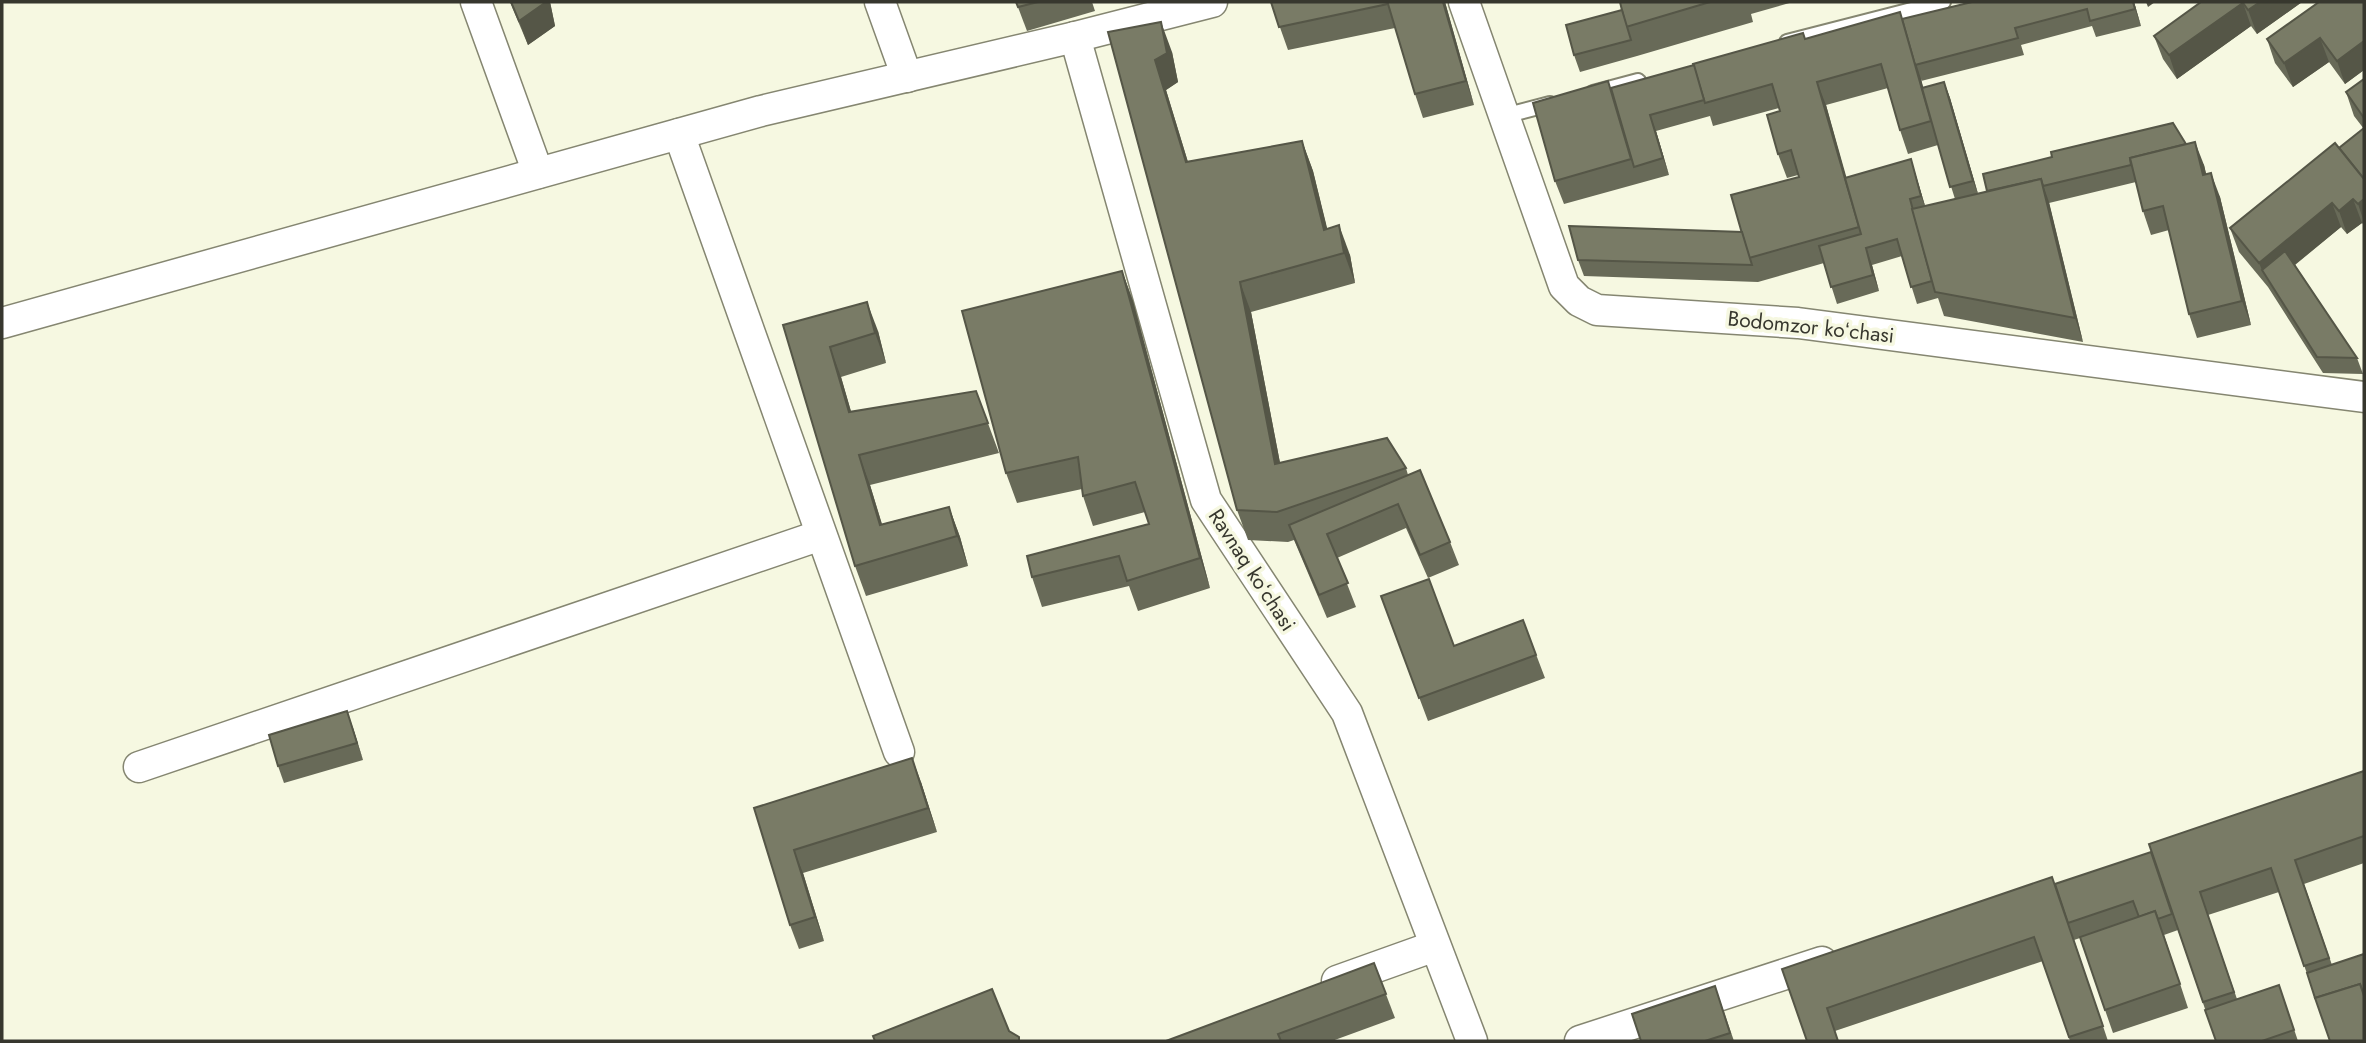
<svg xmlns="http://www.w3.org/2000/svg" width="2366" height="1043" viewBox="0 0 2366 1043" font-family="Jost,sans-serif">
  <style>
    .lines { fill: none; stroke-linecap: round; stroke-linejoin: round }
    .lane-casing { stroke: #858671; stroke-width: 18 }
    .street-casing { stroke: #858671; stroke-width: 33 }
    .lane { stroke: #fff; stroke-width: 14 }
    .street { stroke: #fff; stroke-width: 30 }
    .wall { fill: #686a58; fill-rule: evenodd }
    .shaded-wall { fill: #555647 }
    .building { fill: #797b66; stroke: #555647; stroke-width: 2 }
    .labels { text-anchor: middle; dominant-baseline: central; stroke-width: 7; stroke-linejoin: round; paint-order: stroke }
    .street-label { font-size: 21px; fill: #37372e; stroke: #f6f8e1 }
  </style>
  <rect width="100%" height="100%" fill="#f6f8e1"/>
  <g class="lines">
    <defs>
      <g id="lane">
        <path d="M1787,42L1943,2"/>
        <path d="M1593,93L1638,81"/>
        <path d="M1504,116L1550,104"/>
      </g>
      <g id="street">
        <path d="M476,2L538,173"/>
        <path d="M880,2L907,77"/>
        <path d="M1464,2L1564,286L1579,301L1597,310L1798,323L2364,397"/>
        <path d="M1075,37L1206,500L1347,713L1472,1041"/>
        <path d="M679,134L899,752"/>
        <path d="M2,323L761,111L1075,37L1212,2"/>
        <path d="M139,767L821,535"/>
        <path d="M1337,981L1435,946"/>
        <path d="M1580,1041L1822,962"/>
      </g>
    </defs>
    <use href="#lane" class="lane-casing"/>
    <use href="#street" class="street-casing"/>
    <use href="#lane" class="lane"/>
    <use href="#street" class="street"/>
  </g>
  <g class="wall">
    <path d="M510,2H550L555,26L528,45Z"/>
    <path d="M1016,2H1092L1095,11L1027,31Z"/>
    <path d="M1271,2H1445L1474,105L1423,118L1415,94L1395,28L1288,50Z"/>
    <path d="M1620,2H1793L1751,14L1753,22L1637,56L1580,72L1574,55L1622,10Z"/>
    <path d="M2134,2L2141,26L2096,37L2092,26L2021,45L2024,55L1921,81V79L1923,88L1944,82L1950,98L1978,194L2186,144L2204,165L2206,174L2220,197L2251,325L2197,338L2189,314L2169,230L2151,235L2143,211L2136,182L2049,203L2083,342L1944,316L1938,298L1917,304L1902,256L1872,265L1879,291L1837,304L1824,263L1758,282L1584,276L1578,260L1742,232L1799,177L1798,175L1787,178L1778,154L1780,111L1779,108L1713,126L1710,116L1656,131L1669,175L1564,204L1555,181L1611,89L1805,39L1902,19ZM1888,88L1900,130L1908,154L1938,145L1955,199L1925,206L1911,159L1846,178L1826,105Z"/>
    <path d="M2201,2H2302L2257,34L2251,26L2177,79L2163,59L2154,36Z"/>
    <path d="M2364,2V70L2345,84L2329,62L2293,87L2275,63L2267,39Z"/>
    <path d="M1108,32L1172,52L1178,82L1166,90L1188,162L1302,141L1313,171L1327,229L1350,255L1355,283L1251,312L1280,463L1406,468L1408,475L1450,542L1459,565L1428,578L1406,528L1337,558L1356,607L1327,618L1294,540L1288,542L1248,540L1237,510Z"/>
    <path d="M2364,79V225L2362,223L2347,234L2341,227L2295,265L2357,358L2363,374L2323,373L2268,287L2239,252L2230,228L2339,148L2364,129L2354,116L2346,92Z"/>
    <path d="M1122,271L1133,301L1210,588L1138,611L1129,586L1042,607L1032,577L1149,524L1145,512L1093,526L1083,496L1082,489L1017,503L1006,473Z"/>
    <path d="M783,325L878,331L886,363L841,377L851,412L976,391L999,453L870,485L882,524L949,507L960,537L968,566L866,596L855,566Z"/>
    <path d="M1381,596L1454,646L1523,620L1545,678L1428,721Z"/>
    <path d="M353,728L363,760L284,783L278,766Z"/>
    <path d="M2364,771V863L2304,884L2332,965L2364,954V1041H2330L2279,892L2208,915L2237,999L2279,985L2298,1041H2216L2178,930L2164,935L2188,1008L2113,1033L2080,938L2074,940L2108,1041H2070L2043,961L1835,1031L1782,969L2055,884L2151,852Z"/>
    <path d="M921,782L937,832L803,873L824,941L799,949L790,925L754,808Z"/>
    <path d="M1374,963L1395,1018L1332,1041H1166Z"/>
    <path d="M1715,986L1734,1041H1641Z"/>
  </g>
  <g class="shaded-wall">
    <path d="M546,2H550L555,26L528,45L519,21Z"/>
    <path d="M1443,2H1445L1474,105L1466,81Z"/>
    <path d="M2133,2H2134L2141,26L2135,9Z"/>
    <path d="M2146,2H2155L2148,7Z"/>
    <path d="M2260,2H2302L2257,34L2248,10Z"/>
    <path d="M2243,3L2251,26L2177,79L2169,55Z"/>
    <path d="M1900,12L1921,79L1939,145L1931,121Z"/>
    <path d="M1161,22L1172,52L1178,82L1166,90L1197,192L1186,162L1155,60Z"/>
    <path d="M2320,38L2329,62L2293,87L2284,63Z"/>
    <path d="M2364,41V70L2345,84L2337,61Z"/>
    <path d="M1817,82L1826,105L1867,250L1859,227Z"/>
    <path d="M1944,82L1950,98L1979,197L1973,181Z"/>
    <path d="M1650,115L1656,131L1669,175L1663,158Z"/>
    <path d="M1302,141L1313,171L1334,256L1324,230Z"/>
    <path d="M2195,142L2204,165L2212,198L2203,175Z"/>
    <path d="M1911,159L1916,176L1927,212L1921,196Z"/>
    <path d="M2211,173L2220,197L2251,325L2242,301Z"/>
    <path d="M2041,179L2049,202L2083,342L2075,318Z"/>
    <path d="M2353,199L2362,223L2347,234L2339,211Z"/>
    <path d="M2364,199V222L2358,204Z"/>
    <path d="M2332,203L2341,227L2271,284L2262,270L2259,263Z"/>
    <path d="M1339,225L1350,255L1355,283L1344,253Z"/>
    <path d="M1866,248L1872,265L1879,291L1873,275Z"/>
    <path d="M1122,271L1133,301L1210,588L1200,558Z"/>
    <path d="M1240,282L1251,312L1286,494L1275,464Z"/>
    <path d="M867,302L878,331L886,363L875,333Z"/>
    <path d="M830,347L841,377L860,442L849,412Z"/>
    <path d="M859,455L870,485L891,555L880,525Z"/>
    <path d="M949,507L960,537L968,566L957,536Z"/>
    <path d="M347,711L353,728L363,760L357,743Z"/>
    <path d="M912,758L921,782L937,832L928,808Z"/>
    <path d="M794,850L803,873L824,941L815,917Z"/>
  </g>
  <g class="building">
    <path d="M511,2H546L519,21Z"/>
    <path d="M1016,2H1038L1018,7Z"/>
    <path d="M1271,2H1443L1466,81L1415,94L1388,4L1279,27Z"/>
    <path d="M1620,2H1710L1626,27Z"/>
    <path d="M1972,2H2133L2135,9L2090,21L2087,9L2015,28L2018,38L1915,65L1902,19Z"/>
    <path d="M2201,2H2260L2248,10L2243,3L2169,55L2154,36Z"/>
    <path d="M2319,2H2364V41L2337,61L2320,38L2284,63L2267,39Z"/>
    <path d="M1622,10L1631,40L1574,55L1566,25Z"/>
    <path d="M1900,12L1931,121L1900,130L1881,64L1817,82L1859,227L1749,258L1731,195L1799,177L1791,150L1778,154L1767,115L1780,111L1772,84L1705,103L1693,64L1803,33L1805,39Z"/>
    <path d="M1161,22L1167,53L1155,60L1186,162L1302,141L1324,230L1339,225L1344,253L1240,282L1275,464L1387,438L1406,468L1277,512L1237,510L1108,32Z"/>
    <path d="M1694,65L1704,100L1650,115L1663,158L1634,167L1611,88Z"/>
    <path d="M2364,79V118L2346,92Z"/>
    <path d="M1608,81L1631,159L1555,181L1533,103Z"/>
    <path d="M1944,82L1973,181L1950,187L1922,88Z"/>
    <path d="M2173,123L2186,144L2130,158L2131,165L2043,186L2041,179L1987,191L1983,174L2052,157L2051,152Z"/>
    <path d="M2364,128V179L2339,148Z"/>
    <path d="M2195,142L2203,175L2211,173L2242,301L2189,314L2163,206L2143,211L2130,158Z"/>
    <path d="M2335,143L2364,179V199L2358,204L2353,199L2339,211L2332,203L2259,263L2230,228Z"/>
    <path d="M1911,159L1921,196L1910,199L1932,281L1911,287L1897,239L1866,248L1873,275L1831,287L1819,246L1861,234L1845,178Z"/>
    <path d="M2041,179L2075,318L1935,292L1912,209Z"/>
    <path d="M1569,226L1742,232L1752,265L1578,260Z"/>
    <path d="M2285,251L2357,358L2317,357L2262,270Z"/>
    <path d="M1122,271L1200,558L1127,581L1119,556L1032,577L1027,556L1149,524L1135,482L1083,496L1078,457L1006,473L962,311Z"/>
    <path d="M867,302L875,333L830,347L849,412L976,391L988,423L859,455L880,525L949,507L957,536L855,566L783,325Z"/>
    <path d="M1420,470L1450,542L1420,555L1398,504L1327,534L1348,583L1319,595L1289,525Z"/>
    <path d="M1429,579L1454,646L1523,620L1536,655L1419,698L1381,596Z"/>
    <path d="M347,711L357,743L278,766L269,735Z"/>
    <path d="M912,758L928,808L794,850L815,917L790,925L754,808Z"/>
    <path d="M2364,771V836L2295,860L2329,958L2304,966L2271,868L2200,892L2234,992L2203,1002L2149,844Z"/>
    <path d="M2151,852L2172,914L2158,919L2155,911L2139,917L2133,901L2068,923L2055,884Z"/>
    <path d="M2052,877L2103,1026L2069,1037L2034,937L1827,1008L1838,1041H1807L1782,969Z"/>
    <path d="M2155,911L2180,984L2105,1010L2080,937Z"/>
    <path d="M2364,954V990H2362L2360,984L2315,998L2307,973Z"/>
    <path d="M1374,963L1386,994L1278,1034L1281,1041H1166Z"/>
    <path d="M2360,984L2364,996V1041H2330L2315,998Z"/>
    <path d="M2279,985L2294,1030L2262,1041H2216L2205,1010Z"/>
    <path d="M1715,986L1730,1033L1705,1041H1641L1632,1014Z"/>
    <path d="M992,989L1009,1031L1019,1037V1041H875L873,1036Z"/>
  </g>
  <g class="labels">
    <g class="street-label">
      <text transform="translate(1811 327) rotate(6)">Bodomzor koʻchasi</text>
      <text transform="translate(1252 570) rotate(57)">Ravnaq koʻchasi</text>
    </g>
  </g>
  <rect width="2366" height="1043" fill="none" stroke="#37372e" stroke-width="7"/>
</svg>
